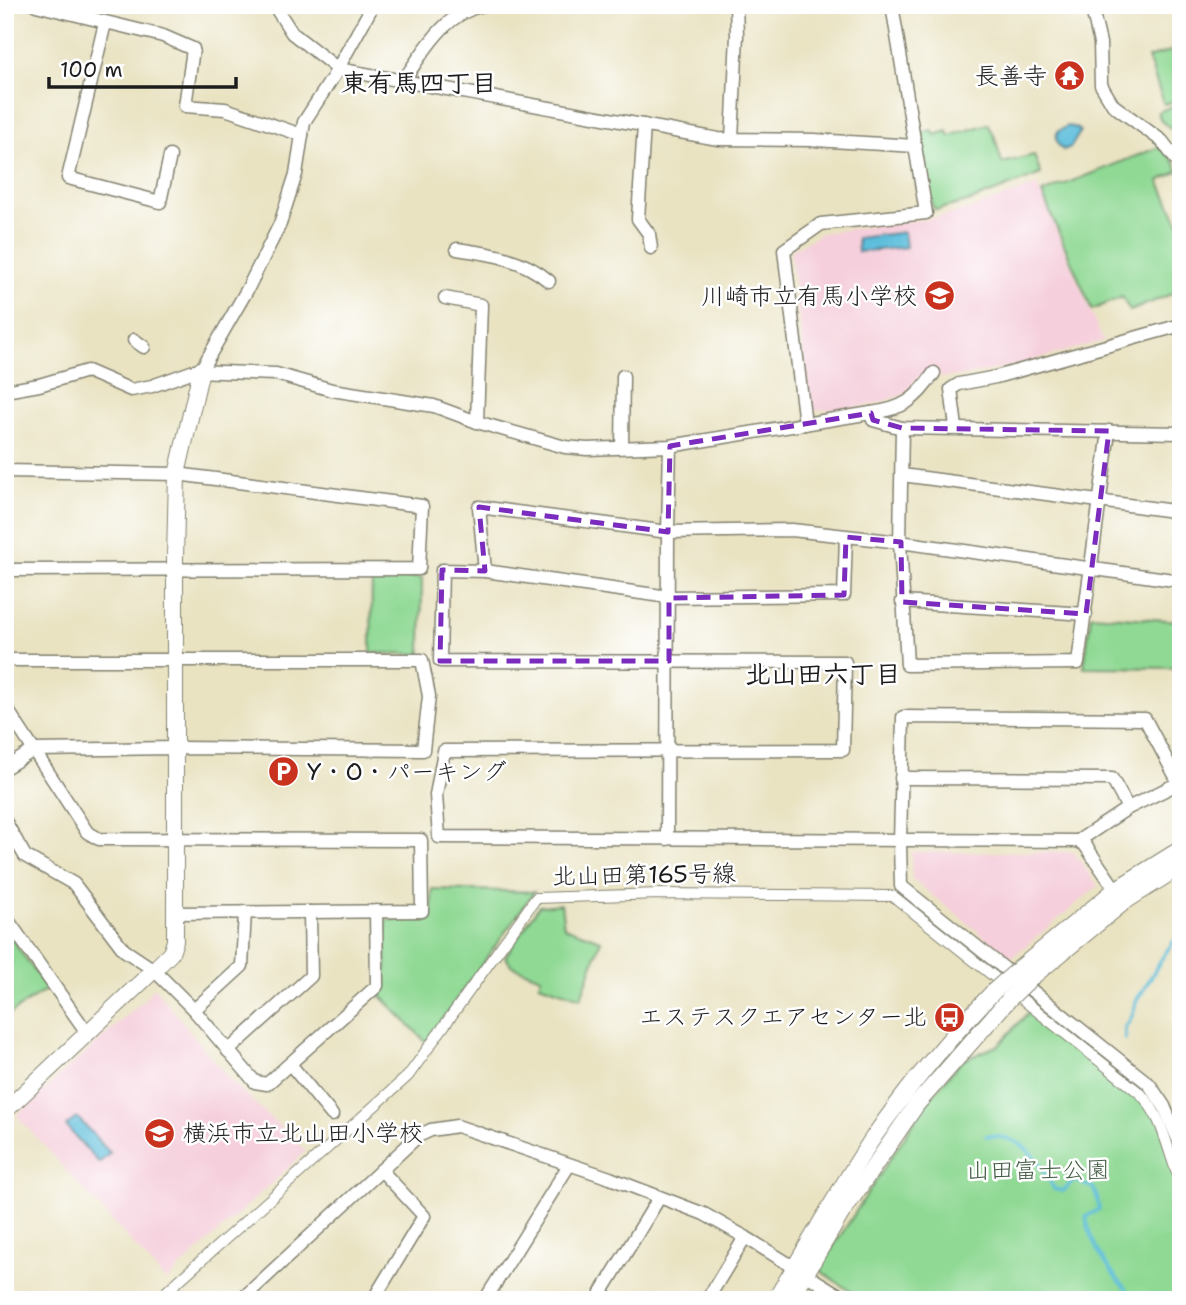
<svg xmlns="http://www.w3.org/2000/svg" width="1186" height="1305" viewBox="0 0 1186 1305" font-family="'Shantell Sans','Klee One',sans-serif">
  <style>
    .built { fill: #f5cfdb }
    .green { fill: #90d994; stroke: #567a58; stroke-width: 2 }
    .water { fill: #5dbedc; stroke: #3c6d7c; stroke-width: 2 }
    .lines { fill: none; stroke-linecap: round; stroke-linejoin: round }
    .stream { stroke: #5dbedc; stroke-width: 3.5 }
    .pedestrian-casing { stroke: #82806f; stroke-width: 12 }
    .minor-casing { stroke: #82806f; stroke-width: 15 }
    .tertiary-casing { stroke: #82806f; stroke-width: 18 }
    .pedestrian { stroke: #fff; stroke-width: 10 }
    .minor { stroke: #fff; stroke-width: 12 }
    .tertiary { stroke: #fff; stroke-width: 16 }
    .tertiary-bridge-casing { stroke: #82806f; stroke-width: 18; stroke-linecap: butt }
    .tertiary-bridge { stroke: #fff; stroke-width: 16 }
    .marked { fill: none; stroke: #7b2cbf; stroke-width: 5; stroke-dasharray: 14 9; stroke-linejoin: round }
    .labels { text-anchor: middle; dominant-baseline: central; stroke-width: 5; stroke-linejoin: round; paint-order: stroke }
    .poi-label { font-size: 24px; fill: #1c1c1c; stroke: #fff; text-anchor: end }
    .street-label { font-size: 24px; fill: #1c1c1c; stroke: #fff }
    .park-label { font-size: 24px; fill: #455e46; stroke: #fff }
    .neighbourhood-label { font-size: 26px; font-weight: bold; fill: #1c1c1c; stroke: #fff }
  </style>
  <rect width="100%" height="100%" fill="#fff"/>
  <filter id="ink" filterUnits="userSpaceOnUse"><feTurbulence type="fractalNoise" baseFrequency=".0143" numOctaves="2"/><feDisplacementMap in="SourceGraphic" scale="14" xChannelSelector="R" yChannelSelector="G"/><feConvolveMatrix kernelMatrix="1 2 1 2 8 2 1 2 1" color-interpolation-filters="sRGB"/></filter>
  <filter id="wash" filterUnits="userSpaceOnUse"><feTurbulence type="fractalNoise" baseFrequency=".00686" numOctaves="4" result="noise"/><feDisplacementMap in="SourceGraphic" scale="28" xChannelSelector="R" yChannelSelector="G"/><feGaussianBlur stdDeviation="1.57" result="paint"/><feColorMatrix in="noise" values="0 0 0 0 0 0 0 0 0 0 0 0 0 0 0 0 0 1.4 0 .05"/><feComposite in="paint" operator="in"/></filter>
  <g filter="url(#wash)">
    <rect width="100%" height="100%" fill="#e9e3c2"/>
    <g class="built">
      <path d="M1037,185L1103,341L1009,367L967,375L944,378L933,373L921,374L903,395L875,404L846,409L814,410L810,405L790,251L822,233L932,218L964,211Z"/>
      <path d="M911,852H1074L1098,886L1011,958L912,879Z"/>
      <path d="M154,987L228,1078L306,1151L166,1281L16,1115L143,1001Z"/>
    </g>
    <g class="green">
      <path d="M1181,48V99L1164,104L1148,58Z"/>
      <path d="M1181,103V136L1161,121L1158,112Z"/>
      <path d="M988,124L994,135L1002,163L1034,155L1041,174L971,201L936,210L932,206L919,134L932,130L935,135L948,131L949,136Z"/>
      <path d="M1159,147L1172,159L1179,171L1159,181L1181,228V290L1130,311L1122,297L1092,310L1042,193Z"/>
      <path d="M372,577L422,578L421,654L371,653Z"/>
      <path d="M1091,615L1181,621L1179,668L1084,667Z"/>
      <path d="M432,889L534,892L426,1042L379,994L386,986V920L432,919Z"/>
      <path d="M561,904L564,927L601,940L581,998L539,984L541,977L512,966L505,957L539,906Z"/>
      <path d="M5,929L47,989L5,1017Z"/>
      <path d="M1034,1006L1087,1043L1146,1089L1166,1118L1181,1164V1300H863L822,1272V1264L926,1103L961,1061L999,1045Z"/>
    </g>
    <g class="water">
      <path d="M1068,126L1077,128L1080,132L1071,147L1063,150C1057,145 1055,138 1058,131Z"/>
      <path d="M904,232L906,247L858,252L857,238Z"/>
      <path d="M77,1117L110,1153L99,1163L66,1126Z"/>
    </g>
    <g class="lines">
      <g class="stream">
        <path d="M1125,1039V1027C1137,1013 1132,1007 1138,998C1152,978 1163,951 1181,934"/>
        <path d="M986,1136C1027,1136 1036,1158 1054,1189L1063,1191L1074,1180L1093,1188L1097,1197L1099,1209L1086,1217C1090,1247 1115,1279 1137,1300"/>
      </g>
    </g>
  </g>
  <g filter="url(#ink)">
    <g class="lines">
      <defs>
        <path id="pedestrian" d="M161,1300L167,1291L408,1076L536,898L660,894L893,896L1141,1094C1165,1120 1167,1152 1181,1183"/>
        <g id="minor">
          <path d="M36,5L163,36L193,49L185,106L225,109L302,135"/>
          <path d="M274,5L292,33L338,69L718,139L814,140L916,146"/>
          <path d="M1091,5L1100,43L1101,85L1113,105L1162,141L1181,166"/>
          <path d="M105,23L68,178L160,202L170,156"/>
          <path d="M403,81C425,50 444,13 484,5"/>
          <path d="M644,125L638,219L649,234L651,248"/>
          <path d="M732,139L737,35L736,5"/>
          <path d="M457,249C492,254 522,258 549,281"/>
          <path d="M445,298L481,305L477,422"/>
          <path d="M134,340L144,347"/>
          <path d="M201,370L247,290L280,224L296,174L304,122L333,77L373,5"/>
          <path d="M5,391L39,385L87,371L131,390L152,386L194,371L276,374L332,390L434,406L477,422L565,447L587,449L670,446L871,413L873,420L902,428L1181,433"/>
          <path d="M871,413C903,409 916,400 934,373"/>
          <path d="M805,424L784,250L821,224L926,213L892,5"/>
          <path d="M956,427L951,389L959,384L996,377L1181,325"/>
          <path d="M902,428L900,542L907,665L1078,663L1109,431"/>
          <path d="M622,447L623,376"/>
          <path d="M5,471L177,474L422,506L419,569L5,570"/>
          <path d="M902,475L1181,512"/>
          <path d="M846,537L844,595L669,597L485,571L442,570L440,661L845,662L843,750L444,751L436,795L439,837L1078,841L1085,845L1120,896"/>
          <path d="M485,571L479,507L668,532L670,446"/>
          <path d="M902,602L1086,614"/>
          <path d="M5,660H422L429,696L423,750L176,748L34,750L5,768"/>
          <path d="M5,706L87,832L99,839L421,840L422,911L176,913"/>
          <path d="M901,778L1112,779L1128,808"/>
          <path d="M5,821L25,856L74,884L124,950L154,970L194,1010L255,1082L267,1084L377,986L376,911"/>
          <path d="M667,839L668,532L792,530L900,542L1181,581"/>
          <path d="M1078,841L1128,808L1179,783L1145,719L903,717L900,842L901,886L1149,1084L1164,1106L1181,1146"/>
          <path d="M5,916L88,1034"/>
          <path d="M194,1010L242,966L245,912"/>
          <path d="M228,1051L311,976L310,912"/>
          <path d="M290,1064L332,1115"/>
          <path d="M241,1300L418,1136L431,1130L457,1126L610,1178L704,1214L745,1237L847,1300"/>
          <path d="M373,1300L424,1216L381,1170"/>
          <path d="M485,1300L569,1165"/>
          <path d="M597,1300L659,1198"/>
          <path d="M707,1300L745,1237"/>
        </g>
        <g id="tertiary">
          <path d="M1019,969L1115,890L1181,849"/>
          <path d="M1032,977L1124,902L1181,866"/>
          <path d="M5,1111L154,970L171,953L175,941V558L177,474L201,370"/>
          <path d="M775,1300C809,1245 839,1188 875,1135C911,1083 951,1036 994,991"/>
          <path d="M790,1300L841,1214L917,1104L1009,999"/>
        </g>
      </defs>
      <use href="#pedestrian" class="pedestrian-casing"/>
      <use href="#minor" class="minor-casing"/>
      <use href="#tertiary" class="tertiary-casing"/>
      <use href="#pedestrian" class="pedestrian"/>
      <use href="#minor" class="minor"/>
      <use href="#tertiary" class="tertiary"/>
      <defs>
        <g id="tertiary-bridge">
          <path d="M994,991L1019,969"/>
          <path d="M1009,999L1032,977"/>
        </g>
      </defs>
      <use href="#tertiary-bridge" class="tertiary-bridge-casing"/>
      <use href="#tertiary-bridge" class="tertiary-bridge"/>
    </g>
  </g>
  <path class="marked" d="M871,413L873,420L902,428L1109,431L1086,614L902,602L901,542L846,537L844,595L669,598V661H440L442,570L485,571L479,507L668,532L670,446Z"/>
  <defs>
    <symbol id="temple-disc" viewBox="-11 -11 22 22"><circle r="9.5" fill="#c8321e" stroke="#fff"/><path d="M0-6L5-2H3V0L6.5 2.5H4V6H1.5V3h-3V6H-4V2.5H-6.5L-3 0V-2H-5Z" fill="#fff"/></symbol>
    <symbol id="school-disc" viewBox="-11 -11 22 22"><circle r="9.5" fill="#c8321e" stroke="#fff"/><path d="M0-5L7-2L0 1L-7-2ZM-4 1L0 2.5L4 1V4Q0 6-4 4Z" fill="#fff"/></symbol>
    <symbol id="parking-disc" viewBox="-11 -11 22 22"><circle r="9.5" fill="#c8321e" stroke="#fff"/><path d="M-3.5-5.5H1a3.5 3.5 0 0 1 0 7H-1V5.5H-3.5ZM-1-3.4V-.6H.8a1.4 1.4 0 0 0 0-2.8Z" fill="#fff"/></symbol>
    <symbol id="bus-disc" viewBox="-11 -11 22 22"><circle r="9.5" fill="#c8321e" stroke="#fff"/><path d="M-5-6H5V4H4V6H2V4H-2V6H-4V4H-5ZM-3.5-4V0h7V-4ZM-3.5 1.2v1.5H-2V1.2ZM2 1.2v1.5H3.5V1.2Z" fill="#fff"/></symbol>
  </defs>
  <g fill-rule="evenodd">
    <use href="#temple-disc" x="1052" y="58" width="35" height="35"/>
    <use href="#school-disc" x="922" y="278" width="35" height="35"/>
    <use href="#parking-disc" x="266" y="754" width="35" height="35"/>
    <use href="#bus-disc" x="932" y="1000" width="35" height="35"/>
    <use href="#school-disc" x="142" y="1116" width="35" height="35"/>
  </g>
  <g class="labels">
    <g class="poi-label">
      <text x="1047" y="76">長善寺</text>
      <text x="917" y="296">川崎市立有馬小学校</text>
      <text x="307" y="772" text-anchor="start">Y・O・パーキング</text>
      <text x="927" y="1017">エステスクエアセンター北</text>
      <text x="183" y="1133" text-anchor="start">横浜市立北山田小学校</text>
    </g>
    <g class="street-label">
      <text transform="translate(644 875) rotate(-1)">北山田第165号線</text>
    </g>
    <g class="park-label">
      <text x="1038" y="1170">山田富士公園</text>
    </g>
    <g class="neighbourhood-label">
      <text x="419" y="82">東有馬四丁目</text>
      <text x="823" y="673">北山田六丁目</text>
    </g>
  </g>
  <rect width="1186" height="1305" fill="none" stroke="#fff" stroke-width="28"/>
  <path d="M49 77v10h187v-10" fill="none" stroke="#1c1c1c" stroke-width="3.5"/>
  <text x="60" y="77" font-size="21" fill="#1c1c1c" stroke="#ffffff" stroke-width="5" paint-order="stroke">100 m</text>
</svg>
